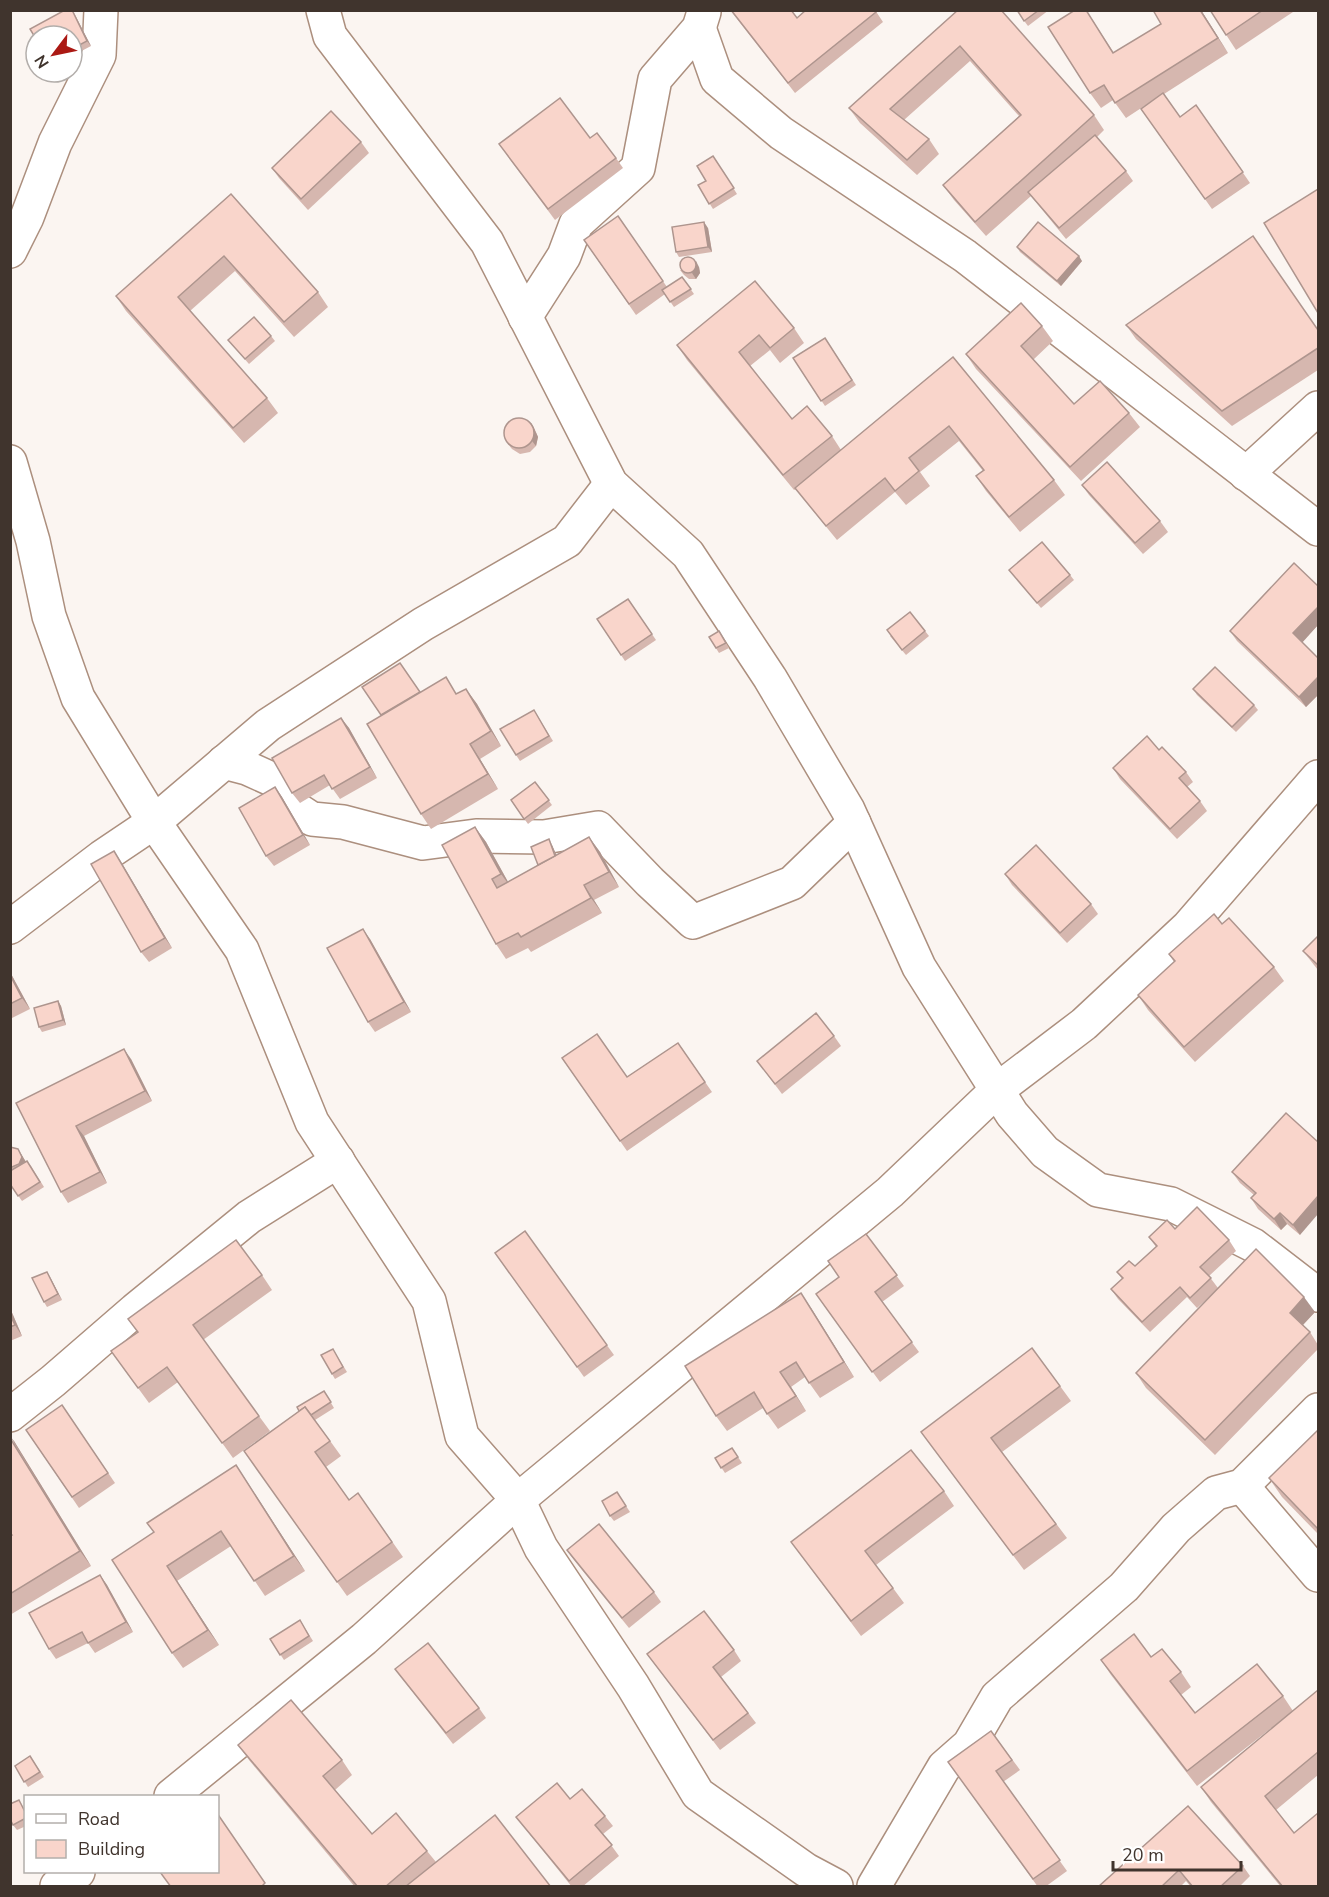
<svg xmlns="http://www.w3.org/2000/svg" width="1329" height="1897" viewBox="0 0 1329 1897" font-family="'Nunito Sans',sans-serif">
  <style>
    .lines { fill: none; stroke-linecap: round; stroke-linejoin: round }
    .street-casing { stroke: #ac8f7e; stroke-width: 36 }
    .street { stroke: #fff; stroke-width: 33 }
    .wall { fill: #d6b7af }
    .shaded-wall { fill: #ae958e }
    .building { fill: #f9d5cb; stroke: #ae958e; stroke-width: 1.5 }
  </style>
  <rect width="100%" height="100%" fill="#fbf5f1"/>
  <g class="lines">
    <defs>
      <g id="street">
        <path d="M323,10L330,36L487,242L611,484L688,554L770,678L848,810L919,967L1012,1114L1045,1152L1098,1190L1171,1204L1253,1245L1318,1295"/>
        <path d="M699,28L717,79L781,133L965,256L1318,529"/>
        <path d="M10,251L27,217L55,143L99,55L101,10"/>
        <path d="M525,317L564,256L576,224L638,168L655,79L699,28L704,12"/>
        <path d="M10,462L33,541L49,616L78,698L154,822L242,950L312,1122L429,1301L462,1436L518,1500L541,1548L633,1686L698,1794L806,1870L836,1886"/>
        <path d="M1246,474L1318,408"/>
        <path d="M224,762L247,768L278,782L295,808L312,819L343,822L423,843L476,836L544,837L598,828L650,882L693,922L792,883L854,823"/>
        <path d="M10,927L102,857L154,822L268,725L423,624L567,541L611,484"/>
        <path d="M10,1415L53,1381L135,1310L249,1217L338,1161"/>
        <path d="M1242,1486L1318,1575"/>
        <path d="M171,1796L364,1639L518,1500L890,1192L997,1090L1084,1024L1188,927L1318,777"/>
        <path d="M57,1886L78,1872"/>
        <path d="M874,1886L944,1767L969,1745L997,1697L1124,1587L1176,1528L1216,1493L1242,1486L1318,1410"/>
      </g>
    </defs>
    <use href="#street" class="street-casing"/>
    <use href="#street" class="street"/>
  </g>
  <g class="wall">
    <path d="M65,10H72L91,46L72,56V36Z"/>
    <path d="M730,10H791L797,18L875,10L883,22L795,93Z"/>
    <path d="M958,10L1094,115L1104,130L1097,137L1126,171L1133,181L1066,239L1031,196L986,236L954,200L943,185L1019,116L970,61L904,120L929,139L939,154L917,175L860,123L849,108Z"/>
    <path d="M1016,10H1049L1028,26Z"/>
    <path d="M1086,10L1114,53L1201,10L1228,53L1164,94L1180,117L1196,105L1250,183L1212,209L1141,109L1155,99L1126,118L1113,100L1101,108L1090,93Z"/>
    <path d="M1210,10H1296L1236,50Z"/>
    <path d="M590,138L616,158L623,168L555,220L506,154Z"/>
    <path d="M361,142L369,153L308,210L279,178L272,168Z"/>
    <path d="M713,156L737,194L713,209L698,185L706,181Z"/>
    <path d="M231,194L318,292L328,307L294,337L235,271L190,311L267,398L278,413L244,443L126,311L116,296Z"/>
    <path d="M618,216L667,287L682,277L694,294L674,307L665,294L636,315L584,240Z"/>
    <path d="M708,228L712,252L679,257L676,252Z"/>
    <path d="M1017,247L1082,261L1061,286L1020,252Z"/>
    <path d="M699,267L700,273L696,279H689L684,275L680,270Z"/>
    <path d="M1126,325L1318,330V370L1232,426L1136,339Z"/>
    <path d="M1042,326L1053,341L1033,360L1074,404L1129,413L1140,427L1081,481L976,369L966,354Z"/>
    <path d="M794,328L804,343L780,363L770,350L750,366L792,419L832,436L841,450L953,357L1054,480L1065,495L1020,532L986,491L976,476L983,471L959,441L920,472L930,486L906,505L895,492L837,540L806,502L796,489L794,490L687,360L677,345Z"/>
    <path d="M271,336L275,341L249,364L228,340Z"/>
    <path d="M825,338L856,385L825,406L793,358Z"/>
    <path d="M531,423L534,428L538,437L536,446L530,452L520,454L512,449L508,444Z"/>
    <path d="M1082,485L1160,521L1168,532L1143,554L1089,495Z"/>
    <path d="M1009,570L1070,575L1074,580L1041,608Z"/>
    <path d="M628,599L656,640L625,661L597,619Z"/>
    <path d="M1318,625L1302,642L1318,658V695L1306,707L1237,641L1230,631Z"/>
    <path d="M719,631L729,648L719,653L709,637Z"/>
    <path d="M925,631L929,636L906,655L890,636Z"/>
    <path d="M466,689L477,704L501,746L480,759L498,789L431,829L421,814L420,692L458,694Z"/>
    <path d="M1193,689L1254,705L1258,710L1236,732L1197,695Z"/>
    <path d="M537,715L553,741L520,761L516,755Z"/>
    <path d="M341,718L349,728L377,778L340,799L330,785L300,803L292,793Z"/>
    <path d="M1113,768L1186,772L1193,782L1187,787L1200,801L1207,811L1177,839L1120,779Z"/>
    <path d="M535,782L552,805L528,824L511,800Z"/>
    <path d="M275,787L282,797L310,845L274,866L266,856Z"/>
    <path d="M475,827L486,842L508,882L538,865L552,845L556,855L589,837L600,852L619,887L594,900L602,913L531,952L528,948L506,959L496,944Z"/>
    <path d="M114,851L121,862L172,948L149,962L141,952Z"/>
    <path d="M1005,874L1091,904L1098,914L1067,943L1012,885Z"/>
    <path d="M1222,924L1274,967L1284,981L1195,1062L1148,1010L1138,995L1174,962L1169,954Z"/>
    <path d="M1318,936V970L1314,965L1303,951Z"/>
    <path d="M370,939L411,1012L375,1032L368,1022Z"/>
    <path d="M10,972L30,1009L10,1019Z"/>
    <path d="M58,1001L61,1006L66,1025L42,1032L39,1027Z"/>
    <path d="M834,1036L841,1046L782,1094L757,1061Z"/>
    <path d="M678,1043L712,1092L627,1151L562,1058L627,1077Z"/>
    <path d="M131,1059L152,1101L84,1136L107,1183L68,1203L61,1192L16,1103Z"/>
    <path d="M1286,1113L1300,1235L1287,1224L1281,1230L1258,1209L1251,1198L1254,1195L1240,1183L1232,1172Z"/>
    <path d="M11,1147L18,1149L26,1162L31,1166L44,1187L22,1201L10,1184Z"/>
    <path d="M1175,1229L1229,1240L1236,1251L1209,1276L1218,1288L1315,1312L1303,1325L1310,1332L1318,1345V1349L1215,1455L1146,1388L1136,1373L1214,1293L1197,1308L1187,1297L1150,1332L1118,1299L1111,1289L1122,1279L1117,1272L1135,1266L1156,1247L1149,1237Z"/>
    <path d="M525,1231L614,1355L584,1377L495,1253Z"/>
    <path d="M866,1234L904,1286L882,1302L919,1352L880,1382L816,1294L839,1277Z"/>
    <path d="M47,1272L62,1300L47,1307L44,1302Z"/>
    <path d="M262,1275L272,1290L203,1340L270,1431L233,1458L178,1382L149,1403L111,1351L138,1333L128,1319Z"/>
    <path d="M10,1308L22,1336L10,1341Z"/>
    <path d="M811,1308L854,1377L820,1398L805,1377L791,1387L806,1411L778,1429L763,1408L727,1431L716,1416Z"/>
    <path d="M336,1354L347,1372L335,1379L332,1374Z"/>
    <path d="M1060,1386L1071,1401L1002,1452L1067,1538L1024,1570L921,1432Z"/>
    <path d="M324,1391L334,1408L315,1420L341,1456L326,1467L349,1500L358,1493L403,1557L347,1596L244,1451L299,1411Z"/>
    <path d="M62,1405L115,1483L79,1508L26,1430Z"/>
    <path d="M1318,1430V1534L1282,1497L1269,1478Z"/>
    <path d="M14,1441L91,1566L10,1615V1536L12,1535Z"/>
    <path d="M732,1448L742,1463L725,1473L715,1458Z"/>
    <path d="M236,1465L305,1571L265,1596L231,1546L177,1581L219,1645L183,1668L172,1653L154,1532Z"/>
    <path d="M944,1491L954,1506L876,1565L904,1603L861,1636L791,1542Z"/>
    <path d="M617,1492L630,1512L614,1521L610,1516Z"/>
    <path d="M567,1550L654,1592L661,1602L629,1628L574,1560Z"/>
    <path d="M100,1575L107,1585L133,1632L95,1653L88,1643L56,1659L49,1649Z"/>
    <path d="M300,1620L313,1641L284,1660L270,1639Z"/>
    <path d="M734,1650L741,1661L721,1677L756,1723L720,1750L647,1654Z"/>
    <path d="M1151,1657L1181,1672L1191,1687L1181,1695L1195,1713L1283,1696L1293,1711L1318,1690V1775L1276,1810L1318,1887H1281L1211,1802L1201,1787L1283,1719L1197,1786L1111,1675L1101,1660Z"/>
    <path d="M395,1669L479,1708L486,1718L453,1744Z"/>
    <path d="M991,1731L1020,1770L1003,1782L1067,1871L1045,1887H1038L948,1762Z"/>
    <path d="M238,1745L342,1760L352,1775L335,1790L372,1834L427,1851L436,1862L551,1887H355L249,1760Z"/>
    <path d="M30,1756L44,1777L28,1787L15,1766Z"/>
    <path d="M570,1799L605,1816L613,1826L603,1834L619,1856L582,1887H572L516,1817Z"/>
    <path d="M19,1800L26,1812V1826L17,1830L13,1825Z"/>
    <path d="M1188,1806L1243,1866L1250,1876L1239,1887H1191L1186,1881L1180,1887H1098Z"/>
  </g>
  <g class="shaded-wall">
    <path d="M72,10L74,13L91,46L87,41Z"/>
    <path d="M1200,10H1201L1228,53L1218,38Z"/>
    <path d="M704,222L708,228L712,252L708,247Z"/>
    <path d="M1079,256L1082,261L1061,286L1057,281Z"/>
    <path d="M696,261L699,267L700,273L696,279L692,273Z"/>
    <path d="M531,423L534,428L538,437L536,446L532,441Z"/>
    <path d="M1318,607V625L1301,644L1293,633Z"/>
    <path d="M1318,677V695L1306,707L1299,697Z"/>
    <path d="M466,689L477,704L501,746L491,731Z"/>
    <path d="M341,718L349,728L377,778L370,767Z"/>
    <path d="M470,744L480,759L498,789L488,774Z"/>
    <path d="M275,787L282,797L310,845L303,835Z"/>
    <path d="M475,827L486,842L512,889L501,874Z"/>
    <path d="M589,837L600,852L619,887L609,872Z"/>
    <path d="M549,839L552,845L562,867L558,862Z"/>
    <path d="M114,851L121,862L172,948L165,938Z"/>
    <path d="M584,885L594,900L602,913L591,898Z"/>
    <path d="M363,929L370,939L411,1012L404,1002Z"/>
    <path d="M10,972L30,1009L22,998L10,975Z"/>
    <path d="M58,1001L61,1006L66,1025L63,1020Z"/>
    <path d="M124,1049L131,1059L152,1101L145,1091Z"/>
    <path d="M76,1126L84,1136L107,1183L100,1172Z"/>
    <path d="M18,1149L26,1162L23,1170L19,1164Z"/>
    <path d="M1318,1196V1214L1300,1235L1293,1225Z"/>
    <path d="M1280,1213L1287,1224L1281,1230L1274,1219Z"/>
    <path d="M47,1272L50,1277L62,1300L58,1294Z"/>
    <path d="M801,1293L811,1308L854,1377L844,1362Z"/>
    <path d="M1304,1297L1315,1312L1300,1328L1290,1313Z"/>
    <path d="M10,1308L22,1336L15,1325L10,1315Z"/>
    <path d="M780,1372L791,1387L806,1411Z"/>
    <path d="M10,1436L14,1441L91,1566L80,1551Z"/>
    <path d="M236,1465L246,1480L305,1571L294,1556Z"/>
    <path d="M167,1566L177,1581L219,1645L208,1630Z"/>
    <path d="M100,1575L107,1585L133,1632L126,1622Z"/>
  </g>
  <g class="building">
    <path d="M65,10H72L87,41L72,49V36H36V39L30,29Z"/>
    <path d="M731,10H791L797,18L806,10H875L876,12L788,83Z"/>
    <path d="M958,10H1001L1094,115L975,222L943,185L1021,115L960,46L890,109L929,139L907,160L849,108Z"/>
    <path d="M1017,10H1039L1024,21Z"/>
    <path d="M1075,10H1086L1113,53L1161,24L1153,10H1200L1218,38L1115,103L1104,85L1090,93L1048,27Z"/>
    <path d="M1210,10H1263L1226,35Z"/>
    <path d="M1163,93L1180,117L1196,105L1243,172L1205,199L1141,109Z"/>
    <path d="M560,98L590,138L597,133L616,158L548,209L499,144Z"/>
    <path d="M331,111L361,142L301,199L272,168Z"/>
    <path d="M1095,135L1126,171L1059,228L1028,192Z"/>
    <path d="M713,156L734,188L709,204L698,185L706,181L697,166Z"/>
    <path d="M1318,189V313L1264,223Z"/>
    <path d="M231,194L318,292L284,322L224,256L178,297L267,398L233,428L116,296Z"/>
    <path d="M618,216L663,281L629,304L584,240Z"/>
    <path d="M704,222L708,247L676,252L672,227Z"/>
    <path d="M1038,222L1079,256L1057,281L1017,247Z"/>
    <path d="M1253,236L1318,330V348L1222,411L1126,325Z"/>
    <circle cx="688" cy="265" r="8"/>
    <path d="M682,277L691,289L670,302L662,290Z"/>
    <path d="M755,281L794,328L770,348L759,335L739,352L792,419L807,406L832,436L783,475L677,345Z"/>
    <path d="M1021,303L1042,326L1021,346L1074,404L1100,381L1129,413L1070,467L966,354Z"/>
    <path d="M254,317L271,336L245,359L228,340Z"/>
    <path d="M825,338L852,380L821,401L793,358Z"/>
    <path d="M953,357L1054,480L1009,517L976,476L984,470L949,426L909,458L919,471L895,491L885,478L826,526L795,488Z"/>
    <circle cx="519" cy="433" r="15"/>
    <path d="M1107,462L1160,521L1135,543L1082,485Z"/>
    <path d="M1042,542L1070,575L1037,603L1009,570Z"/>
    <path d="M1294,563L1318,586V607L1293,633L1318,658V677L1299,697L1230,631Z"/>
    <path d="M628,599L652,634L621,655L597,619Z"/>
    <path d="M910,612L925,631L902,650L887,630Z"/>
    <path d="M719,631L726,643L716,648L709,637Z"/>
    <path d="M400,663L420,692L381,715L362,687Z"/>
    <path d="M1215,667L1254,705L1232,727L1193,689Z"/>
    <path d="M446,677L456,694L466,689L491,731L470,744L488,774L421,814L367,724Z"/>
    <path d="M534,710L549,736L516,755L500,729Z"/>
    <path d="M341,718L370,767L332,789L324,775L292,793L272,758Z"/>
    <path d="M1147,736L1159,750L1162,747L1186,772L1179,778L1200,801L1170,829L1113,768Z"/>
    <path d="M535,782L549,800L524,819L511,800Z"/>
    <path d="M275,787L303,835L266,856L239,808Z"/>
    <path d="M475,827L501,874L492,879L497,888L589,837L609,872L584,885L591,898L521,937L518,933L496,944L442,845Z"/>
    <path d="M549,839L555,856L538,865L531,847Z"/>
    <path d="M1036,845L1091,904L1060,933L1005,874Z"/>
    <path d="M114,851L165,938L141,952L91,864Z"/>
    <path d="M1214,914L1222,924L1229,918L1274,967L1184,1047L1138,995L1175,961L1169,954Z"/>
    <path d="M363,929L404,1002L368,1022L327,948Z"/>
    <path d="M1318,936V965L1303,951Z"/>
    <path d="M10,975L22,998L10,1004Z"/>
    <path d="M58,1001L63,1020L39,1027L34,1008Z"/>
    <path d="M816,1013L834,1036L775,1084L757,1061Z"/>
    <path d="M597,1034L627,1077L678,1043L705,1082L620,1141L562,1058Z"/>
    <path d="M124,1049L145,1091L76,1126L100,1172L61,1192L16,1103Z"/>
    <path d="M1286,1113L1318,1142V1196L1293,1225L1280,1213L1274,1219L1251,1198L1256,1193L1232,1172Z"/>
    <path d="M10,1147L18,1149L22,1157L19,1164L12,1167H10Z"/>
    <path d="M27,1161L40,1182L18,1196L10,1184V1171Z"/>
    <path d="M1197,1207L1229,1240L1200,1267L1211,1278L1190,1298L1180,1287L1142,1322L1111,1289L1123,1278L1117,1272L1129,1261L1135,1266L1157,1246L1149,1237L1167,1220L1175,1229Z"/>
    <path d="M525,1231L607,1345L577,1367L495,1253Z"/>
    <path d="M866,1234L897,1275L875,1292L912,1342L872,1372L816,1294L839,1277L828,1261Z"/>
    <path d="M236,1240L262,1275L193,1325L259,1416L222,1443L167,1367L138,1388L111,1351L138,1332L128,1319Z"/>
    <path d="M1256,1249L1304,1297L1290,1313L1310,1332L1205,1440L1136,1373Z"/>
    <path d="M47,1272L58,1294L44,1302L32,1278Z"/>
    <path d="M801,1293L844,1362L809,1383L796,1362L780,1372L796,1396L767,1414L754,1392L716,1416L685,1366Z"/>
    <path d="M10,1315L15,1325L10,1327Z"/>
    <path d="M1032,1348L1060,1386L991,1438L1056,1524L1013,1555L921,1432Z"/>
    <path d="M333,1349L343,1367L332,1374L321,1355Z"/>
    <path d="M324,1391L331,1402L311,1415L305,1407L299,1411L297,1407Z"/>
    <path d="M62,1405L108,1473L72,1497L26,1430Z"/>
    <path d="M305,1407L330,1441L315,1452L349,1500L358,1493L392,1542L337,1582L244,1451Z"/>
    <path d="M1318,1430V1529L1269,1478Z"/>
    <path d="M10,1438L80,1551L10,1594V1536L12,1535L10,1533Z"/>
    <path d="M732,1448L738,1457L721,1468L715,1458Z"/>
    <path d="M911,1450L944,1491L865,1551L893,1588L851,1621L791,1542Z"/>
    <path d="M236,1465L294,1556L254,1581L221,1531L167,1566L208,1630L172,1653L112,1560L154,1532L147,1523Z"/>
    <path d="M617,1492L626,1506L610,1516L602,1501Z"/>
    <path d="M599,1524L654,1592L622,1618L567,1550Z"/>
    <path d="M100,1575L126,1622L88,1643L82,1632L49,1649L29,1613Z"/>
    <path d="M704,1611L734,1650L713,1667L748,1713L713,1740L647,1654Z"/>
    <path d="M300,1620L309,1636L280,1655L270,1639Z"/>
    <path d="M1134,1634L1151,1657L1162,1649L1181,1672L1170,1681L1195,1713L1257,1664L1283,1696L1187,1771L1101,1660Z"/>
    <path d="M428,1643L479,1708L446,1733L395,1669Z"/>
    <path d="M1318,1690V1752L1265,1796L1294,1833L1318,1813V1886L1283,1887L1201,1787Z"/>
    <path d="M291,1700L342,1760L323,1776L372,1834L396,1813L427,1851L385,1887H358L238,1745Z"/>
    <path d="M991,1731L1012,1760L996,1771L1060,1860L1033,1879L948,1762Z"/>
    <path d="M30,1756L40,1772L24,1782L15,1766Z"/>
    <path d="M557,1783L570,1799L582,1789L605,1816L595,1825L612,1845L569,1881L516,1817Z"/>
    <path d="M19,1800L26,1814V1818L13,1825L10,1819V1804Z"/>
    <path d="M1188,1806L1243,1866L1220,1887H1193L1179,1870L1161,1887H1098Z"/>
    <path d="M495,1815L551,1887H405Z"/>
    <path d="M219,1816L265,1883L261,1887H171L160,1872H218V1817Z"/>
  </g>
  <rect width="1329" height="1897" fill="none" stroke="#40342d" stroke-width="24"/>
  <rect x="24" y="1795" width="195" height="78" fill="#ffffff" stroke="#b3aeab" stroke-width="1.5"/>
  <rect x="36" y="1814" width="30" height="9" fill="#ffffff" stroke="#b3aeab" stroke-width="1.5"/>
  <text x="78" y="1825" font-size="18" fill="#40342d">Road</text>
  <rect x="36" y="1840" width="30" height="18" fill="#f9d5cb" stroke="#b3aeab" stroke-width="1.5"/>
  <text x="78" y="1855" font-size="18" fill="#40342d">Building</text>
  <g transform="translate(54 54) rotate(238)"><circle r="28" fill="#ffffff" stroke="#b3aeab" stroke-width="1.5"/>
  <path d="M0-4.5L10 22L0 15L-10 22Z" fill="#ab1914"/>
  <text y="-9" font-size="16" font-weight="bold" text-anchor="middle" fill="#40342d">N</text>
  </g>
  <path d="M1113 1861v9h128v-9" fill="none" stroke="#40342d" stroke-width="3"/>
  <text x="1122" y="1861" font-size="18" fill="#40342d" stroke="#ffffff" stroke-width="4.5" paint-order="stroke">20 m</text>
</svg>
